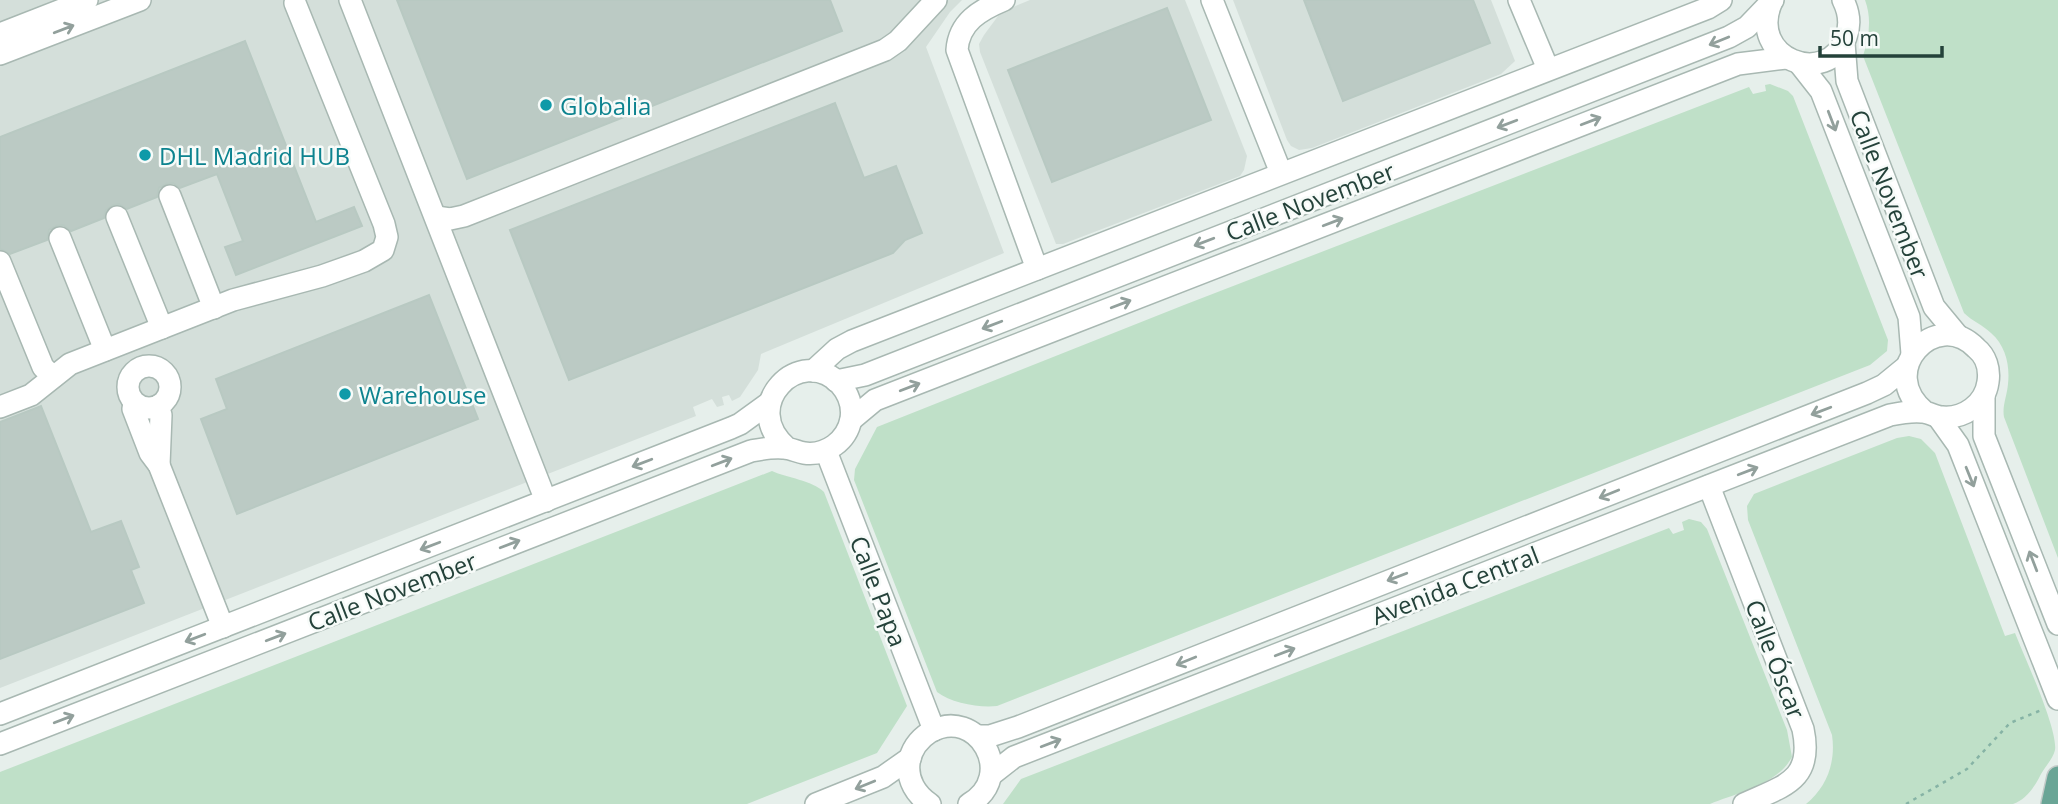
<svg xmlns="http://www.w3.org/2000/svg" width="2058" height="804" viewBox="0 0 2058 804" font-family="'Open Sans',sans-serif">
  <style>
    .built { fill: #d4dfda }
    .green { fill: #bfe0c8 }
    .building { fill: #bbcac4; stroke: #b8c9c2; stroke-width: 2 }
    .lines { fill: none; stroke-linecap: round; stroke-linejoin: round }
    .minor-casing { stroke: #a8b8b2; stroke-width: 24 }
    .major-casing { stroke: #c2cac8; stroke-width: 24 }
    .path { stroke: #86b3a5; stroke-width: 2.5; stroke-dasharray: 3.5 5; stroke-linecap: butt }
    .minor { stroke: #fff; stroke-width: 21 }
    .major { stroke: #6aa596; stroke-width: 21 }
    .oneway { stroke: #92a09c }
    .culture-dot { fill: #0f9aa8; stroke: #f7fbf9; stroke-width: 2.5 }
    .labels { text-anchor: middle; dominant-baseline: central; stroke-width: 5; stroke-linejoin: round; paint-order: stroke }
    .culture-label { font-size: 24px; fill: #0d838f; stroke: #f7fbf9; text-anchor: start }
    .street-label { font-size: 24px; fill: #24423a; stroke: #f7fbf9 }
  </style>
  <rect width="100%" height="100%" fill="#e6efeb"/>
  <g class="built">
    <path d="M0,0H962L950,12L926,47L1004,253L761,354L758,370L740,397L732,401L729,395L722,397L724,405L717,407L712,399L693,407L696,416L0,688Z"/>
    <path d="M1030,0H1185L1247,156L1244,170L1240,176L1063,244H1056L980,52L979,44L984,35L1001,12Z"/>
    <path d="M1233,0H1491L1515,61L1501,74L1312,148L1299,150L1291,146L1287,140Z"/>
  </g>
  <g class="green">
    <path d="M1865,0H2058V558L2004,417C2002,406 2007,396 2008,384C2010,366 2006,346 1991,333C1983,325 1972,321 1964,313L1863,56C1869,37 1872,19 1865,0Z"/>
    <path d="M1770,84L1788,91L1793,96L1888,340L1887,351L1870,365L997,706C979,708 951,703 937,692L854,480L855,469L877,427L1184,305L1749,87L1753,94L1766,91L1765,85Z"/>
    <path d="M1909,436L1921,439L1935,453L2005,636L2015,633C2024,656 2058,729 2055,750C2053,759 2043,769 2039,778C2033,789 2025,800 2013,804H1806C1827,787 1836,762 1832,735L1748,520L1747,506L1754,494L1897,438Z"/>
    <path d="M772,471C787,478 812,480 824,492L907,706L877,753L747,804H0V772Z"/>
    <path d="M1689,519L1701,522L1707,529L1787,730L1792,757C1777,785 1737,793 1710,804H1003L1021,779L1669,528L1673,534L1684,530L1682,522Z"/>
  </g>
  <g class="building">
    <path d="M397,0H830L842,31L467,179Z"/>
    <path d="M1304,0H1473L1490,43L1343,101Z"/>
    <path d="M1167,8L1211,120L1052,182L1008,70Z"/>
    <path d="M245,41L316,222L354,207L362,226L236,275L225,247L243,241L217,174L180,188L173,183L166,184L159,188L157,197L127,209L119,204L113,205L106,210L104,218L71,231L63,225L56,226L49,230L47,240L10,254L0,249V137Z"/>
    <path d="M835,103L864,178L896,166L922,233L905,240L893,253L569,380L510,230Z"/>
    <path d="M429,295L478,419L237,514L201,419L227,409L216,379Z"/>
    <path d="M41,406L91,532L121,521L139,567L131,570L144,603L0,659V422Z"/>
  </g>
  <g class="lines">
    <defs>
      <g id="minor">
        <path d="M350,0L546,501"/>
        <path d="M1004,0C980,10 959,22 957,50L1037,269"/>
        <path d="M1212,0L1281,173"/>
        <path d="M1519,0L1548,69"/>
        <path d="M1772,1C1746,59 1828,89 1846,37C1851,24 1849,12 1843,0"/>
        <path d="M0,34L87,0"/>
        <path d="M1844,43L1847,81L1934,307L1958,336"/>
        <path d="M0,54L140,0"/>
        <path d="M1799,63L1821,91L1909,317L1912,354"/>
        <path d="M170,196L214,308"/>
        <path d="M117,217L162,328"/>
        <path d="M436,217L450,219L464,216L885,50L898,41L936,0"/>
        <path d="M60,238L105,350"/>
        <path d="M0,262L43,367L53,377"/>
        <circle cx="149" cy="387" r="21"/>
        <path d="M813,371L837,349L852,341L1708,8L1721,0"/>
        <path d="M836,381L865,375L1729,37L1747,27L1773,0"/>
        <path d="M1984,397V436L2058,624"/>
        <path d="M134,403L133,409L150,453L159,465L223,627"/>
        <path d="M158,406L161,415L159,465"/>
        <path d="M0,407L31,395L70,364L233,300L322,276L364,261L383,250L387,237L384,224L295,3"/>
        <path d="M1938,417L1958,445L2058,699"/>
        <path d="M851,420L875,400L1738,64L1786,58"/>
        <path d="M826,451L934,730"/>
        <path d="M1709,486L1803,729C1814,781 1783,786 1744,804"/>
        <path d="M0,714L731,428L740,424L769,403"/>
        <path d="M977,736H990L1018,727L1867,393L1884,385L1906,367"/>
        <path d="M0,744L751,451C762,449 772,447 783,448C791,448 797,452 804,453C826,456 847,441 851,419C853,406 848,393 840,384C800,343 738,406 787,448"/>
        <path d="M991,775L1014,757L1890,415C1900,413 1911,411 1922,412C1929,412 1935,417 1942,417C1964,419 1985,404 1988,382C1990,369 1986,356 1976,348C1936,307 1875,371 1925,412"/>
        <path d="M816,804L883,777L910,758"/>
        <path d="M930,804C916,795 907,780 909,763C911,750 919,739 930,732C977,705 1018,776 969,804"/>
      </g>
      <path id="major" d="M2052,804L2058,777"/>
    </defs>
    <use href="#minor" class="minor-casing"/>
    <use href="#major" class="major-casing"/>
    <path class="path" d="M1906,804L1967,769L2010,723L2044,709"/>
    <use href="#minor" class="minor"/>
    <use href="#major" class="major"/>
  </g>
  <defs><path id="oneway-shaft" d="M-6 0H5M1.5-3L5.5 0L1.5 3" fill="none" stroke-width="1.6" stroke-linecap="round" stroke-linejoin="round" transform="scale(1.75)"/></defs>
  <g class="oneway">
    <use href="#oneway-shaft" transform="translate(64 29) rotate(-21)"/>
    <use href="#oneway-shaft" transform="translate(1719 41) rotate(158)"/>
    <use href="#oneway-shaft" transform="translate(1591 121) rotate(-21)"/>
    <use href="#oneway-shaft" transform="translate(1832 121) rotate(69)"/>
    <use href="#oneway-shaft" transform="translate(1507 124) rotate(159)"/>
    <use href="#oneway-shaft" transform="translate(1333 222) rotate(-21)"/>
    <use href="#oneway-shaft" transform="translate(1204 242) rotate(159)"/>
    <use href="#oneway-shaft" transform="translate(1121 304) rotate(-21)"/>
    <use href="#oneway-shaft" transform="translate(992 325) rotate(159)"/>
    <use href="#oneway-shaft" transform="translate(910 387) rotate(-21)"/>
    <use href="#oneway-shaft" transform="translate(1821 411) rotate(159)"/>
    <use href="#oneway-shaft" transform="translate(722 462) rotate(-21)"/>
    <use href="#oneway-shaft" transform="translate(642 463) rotate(159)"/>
    <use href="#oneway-shaft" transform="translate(1748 471) rotate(-21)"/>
    <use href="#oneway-shaft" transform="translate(1970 477) rotate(68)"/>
    <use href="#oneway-shaft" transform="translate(1609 494) rotate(158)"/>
    <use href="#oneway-shaft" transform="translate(510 544) rotate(-21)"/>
    <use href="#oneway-shaft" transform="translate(430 546) rotate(159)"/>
    <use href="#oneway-shaft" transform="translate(2033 561) rotate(-111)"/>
    <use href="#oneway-shaft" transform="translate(1397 577) rotate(159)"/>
    <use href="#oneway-shaft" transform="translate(276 637) rotate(-21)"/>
    <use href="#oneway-shaft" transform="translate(195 638) rotate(159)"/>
    <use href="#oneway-shaft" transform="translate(1285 652) rotate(-21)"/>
    <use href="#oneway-shaft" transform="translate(1186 661) rotate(158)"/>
    <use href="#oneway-shaft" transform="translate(64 719) rotate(-21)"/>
    <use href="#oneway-shaft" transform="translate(1051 743) rotate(-21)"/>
    <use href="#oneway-shaft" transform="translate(865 785) rotate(158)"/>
  </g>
  <g class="culture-dot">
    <circle cx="546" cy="105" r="7"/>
    <circle cx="145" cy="155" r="7"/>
    <circle cx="345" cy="394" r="7"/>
  </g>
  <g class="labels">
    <g class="culture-label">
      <text x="560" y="105">Globalia</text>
      <text x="159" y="155">DHL Madrid HUB</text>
      <text x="359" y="394">Warehouse</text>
    </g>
    <g class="street-label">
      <text transform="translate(1890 194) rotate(69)">Calle November</text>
      <text transform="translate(1310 201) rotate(-21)">Calle November</text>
      <text transform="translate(1455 585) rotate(-21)">Avenida Central</text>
      <text transform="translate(392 591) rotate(-21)">Calle November</text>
      <text transform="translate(879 591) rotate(69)">Calle Papa</text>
      <text transform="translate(1776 659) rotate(69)">Calle Óscar</text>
    </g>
  </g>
  <path d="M1820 46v10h122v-10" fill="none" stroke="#24423a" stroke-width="3.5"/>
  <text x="1830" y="46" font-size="21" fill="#24423a" stroke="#f7fbf9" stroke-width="5" paint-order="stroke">50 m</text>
</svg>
